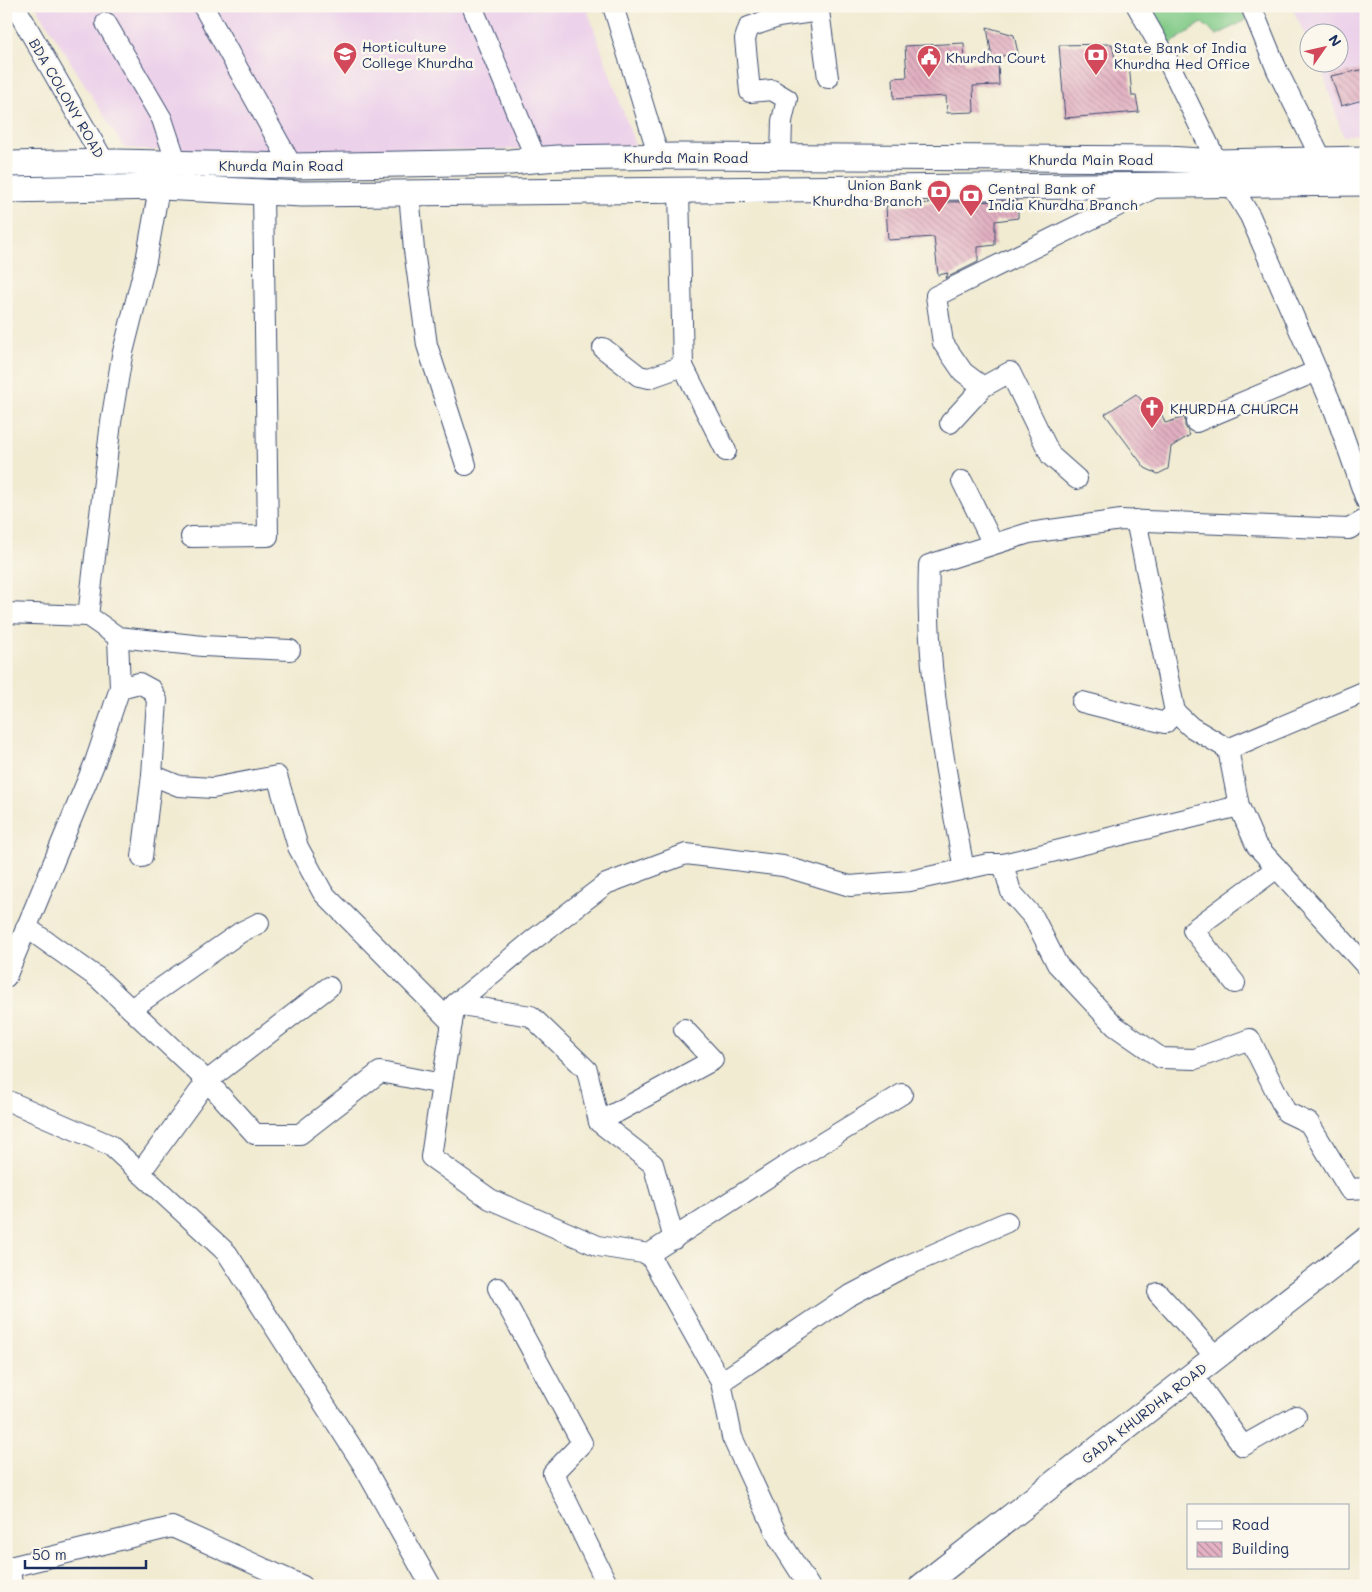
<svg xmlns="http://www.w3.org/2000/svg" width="1372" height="1592" viewBox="0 0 1372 1592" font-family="Mali,sans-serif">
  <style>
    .built { fill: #ecd1ea }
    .green { fill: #81ca87; stroke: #4e7c72 }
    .building { fill: url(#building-back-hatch) }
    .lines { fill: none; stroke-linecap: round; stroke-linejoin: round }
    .minor-casing { stroke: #3b4b6f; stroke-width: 22 }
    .major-casing { stroke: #3b4b6f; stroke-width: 27 }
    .minor { stroke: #fff; stroke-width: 20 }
    .major { stroke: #fff; stroke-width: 25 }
    .labels { text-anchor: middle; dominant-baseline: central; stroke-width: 5; stroke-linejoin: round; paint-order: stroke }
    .poi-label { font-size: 14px; fill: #1b2f5e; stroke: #fbf7ec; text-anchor: start }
    .street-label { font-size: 14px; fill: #1b2f5e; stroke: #fbf7ec }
  </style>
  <defs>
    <pattern id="building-back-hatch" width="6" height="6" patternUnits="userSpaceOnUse" patternTransform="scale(1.25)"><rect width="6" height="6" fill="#e3b1c2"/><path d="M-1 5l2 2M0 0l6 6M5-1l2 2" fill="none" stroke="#b790a1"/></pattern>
  </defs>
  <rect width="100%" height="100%" fill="#fbf7ec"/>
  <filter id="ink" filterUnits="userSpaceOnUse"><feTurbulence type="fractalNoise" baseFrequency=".02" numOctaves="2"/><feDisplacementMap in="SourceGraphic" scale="10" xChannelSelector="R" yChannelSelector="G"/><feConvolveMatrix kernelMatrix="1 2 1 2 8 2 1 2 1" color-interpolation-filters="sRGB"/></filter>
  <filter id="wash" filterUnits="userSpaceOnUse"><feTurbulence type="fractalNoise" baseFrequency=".0096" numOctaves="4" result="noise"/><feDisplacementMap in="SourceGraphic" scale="20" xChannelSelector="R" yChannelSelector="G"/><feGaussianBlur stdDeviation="1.12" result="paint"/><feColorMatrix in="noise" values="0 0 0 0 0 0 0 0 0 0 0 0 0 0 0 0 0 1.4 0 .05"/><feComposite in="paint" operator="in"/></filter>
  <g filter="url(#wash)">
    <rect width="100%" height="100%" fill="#f1ebd2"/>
    <g class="built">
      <path d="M36,6H586L635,145L257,157L124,148Z"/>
      <path d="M1291,6H1366V133L1343,136L1320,63L1340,62V32H1310L1309,42Z"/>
    </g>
    <path class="green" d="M1150,6H1240L1246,20L1217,35L1202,23L1170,44Z"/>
    <g id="blocks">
      <g class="building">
        <path d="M987,27L1014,35L1018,53L992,58Z"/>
        <path d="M964,43L965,63L998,61L999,85L973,86L974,112L947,113L946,96L894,99L893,78L907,77L905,46Z"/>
        <path d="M1112,44L1116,64H1129L1132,96H1136L1139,112L1065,118L1059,45Z"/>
        <path d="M1366,69V99L1341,106L1331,76Z"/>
        <path d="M1018,201V218L995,221V245L978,247V262L946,278L948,273L938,275L934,237L888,240L886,206L948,202Z"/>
        <path d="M1136,394L1151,411L1159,407L1165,423L1185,417V426L1190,435L1171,447L1168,469L1158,474L1145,468L1105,414Z"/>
      </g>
    </g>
  </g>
  <g filter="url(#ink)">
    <use href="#blocks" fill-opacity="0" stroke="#3b4b6f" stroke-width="1"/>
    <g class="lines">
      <defs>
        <g id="minor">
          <path d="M15,6L105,163"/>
          <path d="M203,6L292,166"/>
          <path d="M472,6L536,159"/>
          <path d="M613,6L659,157"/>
          <path d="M1137,6L1166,57L1217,162L1250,216L1335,412L1366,500"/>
          <path d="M1251,6L1277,70L1322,160"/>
          <path d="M106,23L162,119L177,164"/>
          <path d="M781,157L782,121L787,99L772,90L750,92L745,39L749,27L778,17L819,11L828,78"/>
          <path d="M679,190L683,366L726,451"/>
          <path d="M409,193L414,250L427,345L466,465"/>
          <path d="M603,348L639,376L649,378L683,366"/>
          <path d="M983,387L1010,372L1051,456L1077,479"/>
          <path d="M1196,422L1317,371"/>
          <path d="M950,423L983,387L963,372L943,343L936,296L1158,186"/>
          <path d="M962,481L993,544"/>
          <path d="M191,537L268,536L263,192"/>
          <path d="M6,613L88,616"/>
          <path d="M118,637L203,646L290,650"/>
          <path d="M120,688L139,683L152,690L157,700L152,775L142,857"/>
          <path d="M1366,691L1228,749L1239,806L1256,845L1366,966"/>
          <path d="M1082,702L1165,723L1175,712L1136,520"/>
          <path d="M1175,712L1191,727L1228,749"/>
          <path d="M152,775L179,786L213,788L277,776L298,847L323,893L452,1023"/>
          <path d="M1003,864L1011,892L1034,918L1057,964L1115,1026L1161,1058L1195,1059L1250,1039L1286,1112L1309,1123L1349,1189L1366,1188"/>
          <path d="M964,869C945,770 925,667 929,565L1029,533L1121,520L1349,529L1366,519"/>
          <path d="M26,927L98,978L207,1081L255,1134H300L380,1072L442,1084L431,1157L490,1199L598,1246L649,1254L721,1382L732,1437L779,1539L809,1586"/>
          <path d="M6,977L95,762L110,718L120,688L118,637L88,616L111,422L122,356L146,261L159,188"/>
          <path d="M1235,983L1193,930L1277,868"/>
          <path d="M455,1004L531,1016L587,1070L599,1122L653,1164L674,1239"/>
          <path d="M131,1009L241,932L259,923"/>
          <path d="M442,1084L455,1004L533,940L606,884L686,854L783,866L850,886L910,881L988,864H1003L1239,806"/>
          <path d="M6,1100L110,1145L227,1253L362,1463L431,1586"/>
          <path d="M599,1122L713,1060L684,1029"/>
          <path d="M140,1173L207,1081L329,987"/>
          <path d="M649,1254L793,1161L902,1094"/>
          <path d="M498,1288L582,1443L553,1473L608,1586"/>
          <path d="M1158,1293L1217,1358"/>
          <path d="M1193,1376L1243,1446L1296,1416"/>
          <path d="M721,1382L847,1297L904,1267L1007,1222"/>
          <path d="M10,1567L12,1586"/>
          <path d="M6,1568L172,1527L303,1586"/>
        </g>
        <g id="major">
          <path d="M6,164L116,162L292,166L510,162L557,158L678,156L1167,159L1217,162L1366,159"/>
          <path d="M6,190L161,187L302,194L1366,183"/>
          <path d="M922,1586L1366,1240"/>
        </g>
      </defs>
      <use href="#minor" class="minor-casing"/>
      <use href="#major" class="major-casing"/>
      <use href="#minor" class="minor"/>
      <use href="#major" class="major"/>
    </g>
  </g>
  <defs>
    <symbol id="university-pin" viewBox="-11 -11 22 30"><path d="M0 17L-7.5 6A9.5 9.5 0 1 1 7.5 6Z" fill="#d1495b" stroke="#fbf7ec"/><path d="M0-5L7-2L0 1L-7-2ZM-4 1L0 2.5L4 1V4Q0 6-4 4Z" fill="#fff"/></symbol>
    <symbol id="bank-pin" viewBox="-11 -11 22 30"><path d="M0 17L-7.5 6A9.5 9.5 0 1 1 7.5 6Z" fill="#d1495b" stroke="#fbf7ec"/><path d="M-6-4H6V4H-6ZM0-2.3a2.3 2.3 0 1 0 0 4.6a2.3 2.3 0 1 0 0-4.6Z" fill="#fff"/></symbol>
    <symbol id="civic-pin" viewBox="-11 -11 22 30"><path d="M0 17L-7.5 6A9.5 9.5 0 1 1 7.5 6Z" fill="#d1495b" stroke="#fbf7ec"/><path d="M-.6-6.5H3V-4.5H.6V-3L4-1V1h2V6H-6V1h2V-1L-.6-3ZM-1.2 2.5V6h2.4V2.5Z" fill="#fff"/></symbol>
    <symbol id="church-pin" viewBox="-11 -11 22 30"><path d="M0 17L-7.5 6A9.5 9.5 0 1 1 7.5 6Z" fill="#d1495b" stroke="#fbf7ec"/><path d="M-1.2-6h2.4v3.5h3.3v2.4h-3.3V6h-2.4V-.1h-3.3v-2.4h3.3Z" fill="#fff"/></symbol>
  </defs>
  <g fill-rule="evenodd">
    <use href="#university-pin" x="331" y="40" width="28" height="38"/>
    <use href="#bank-pin" x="1082" y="41" width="28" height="38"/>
    <use href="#civic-pin" x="915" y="43" width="28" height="38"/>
    <use href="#bank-pin" x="925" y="178" width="28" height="38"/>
    <use href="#bank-pin" x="957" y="182" width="28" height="38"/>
    <use href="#church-pin" x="1138" y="394" width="28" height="38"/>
  </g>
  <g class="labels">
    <g class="poi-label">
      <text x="362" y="46">Horticulture<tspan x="362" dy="16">College Khurdha</tspan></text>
      <text x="1114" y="47">State Bank of India<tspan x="1114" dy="16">Khurdha Hed Office</tspan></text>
      <text x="946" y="57">Khurdha Court</text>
      <text x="922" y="184" text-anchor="end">Union Bank<tspan x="922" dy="16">Khurdha Branch</tspan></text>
      <text x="988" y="188">Central Bank of<tspan x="988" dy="16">India Khurdha Branch</tspan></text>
      <text x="1170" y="408">KHURDHA CHURCH</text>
    </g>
    <g class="street-label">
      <text transform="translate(67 98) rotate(60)">BDA COLONY ROAD</text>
      <text x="686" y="157">Khurda Main Road</text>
      <text x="1091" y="159">Khurda Main Road</text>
      <text x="281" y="165">Khurda Main Road</text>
      <text transform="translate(1144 1413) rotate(-38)">GADA KHURDHA ROAD</text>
    </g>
  </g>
  <rect width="1372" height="1592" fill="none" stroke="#fbf7ec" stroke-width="25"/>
  <rect x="1187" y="1504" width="162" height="65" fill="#fbf7ec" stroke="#a1a7b3"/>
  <rect x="1197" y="1521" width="25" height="8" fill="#ffffff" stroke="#a1a7b3"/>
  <text x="1232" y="1530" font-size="15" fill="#1b2f5e">Road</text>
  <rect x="1197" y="1542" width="25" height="15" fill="url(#building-back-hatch)" stroke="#a1a7b3"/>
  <text x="1232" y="1554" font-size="15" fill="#1b2f5e">Building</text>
  <g transform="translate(1324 48) rotate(56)"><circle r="24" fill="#fbf7ec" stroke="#a1a7b3"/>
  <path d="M0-4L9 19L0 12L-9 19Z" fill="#d1495b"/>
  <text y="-8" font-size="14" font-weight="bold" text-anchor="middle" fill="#1b2f5e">N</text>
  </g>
  <path d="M25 1560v8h121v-8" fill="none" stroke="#1b2f5e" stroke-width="2.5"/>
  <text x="32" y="1560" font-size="15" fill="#1b2f5e" stroke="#fbf7ec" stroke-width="4" paint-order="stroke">50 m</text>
</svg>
